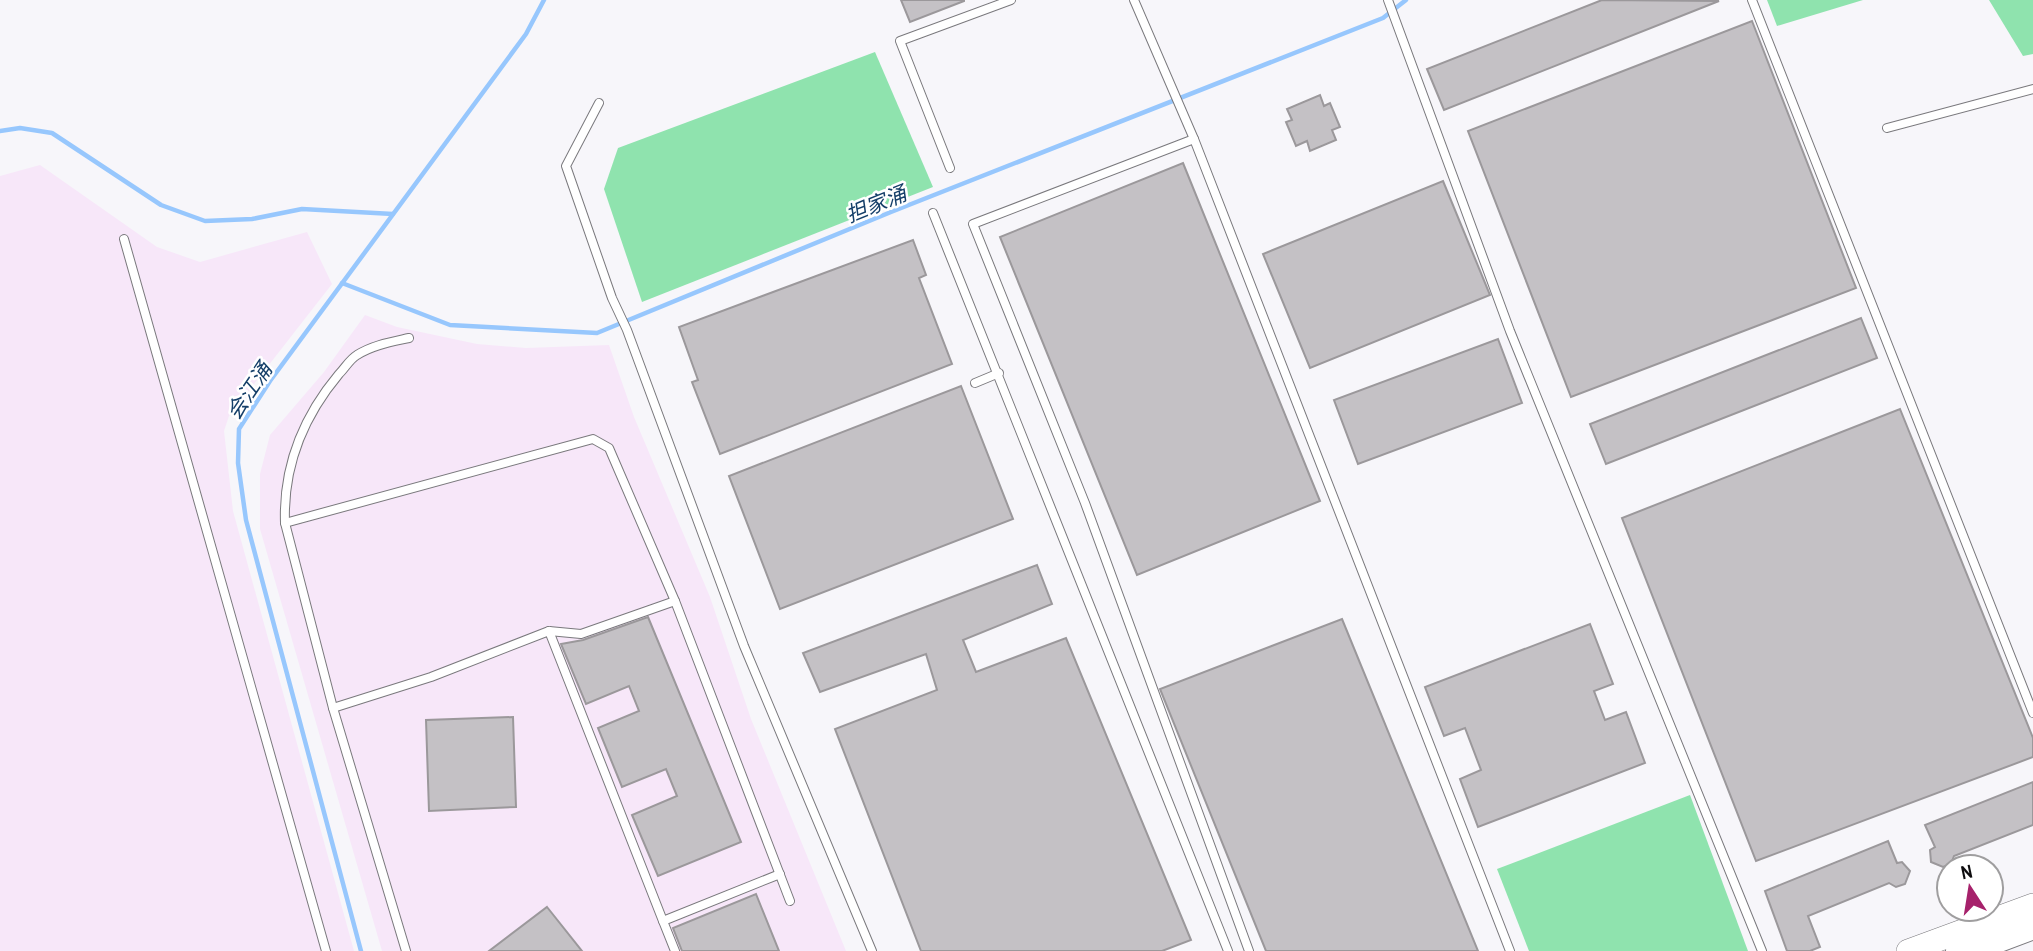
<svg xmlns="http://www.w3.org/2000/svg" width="2033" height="951" viewBox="0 0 2033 951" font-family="'Archivo Narrow','Noto Sans SC',sans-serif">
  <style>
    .commercial { fill: #f7e7f9 }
    .green { fill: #8fe3ae }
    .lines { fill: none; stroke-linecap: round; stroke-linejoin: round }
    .stream { stroke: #97c7fd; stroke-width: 4.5 }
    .building { fill: #c4c1c5; stroke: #9b989b; stroke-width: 2 }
    .lane-casing { stroke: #7a797d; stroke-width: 10 }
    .secondary-casing { stroke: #7a797d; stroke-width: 24 }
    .highway-casing { stroke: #7a797d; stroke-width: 32 }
    .lane { stroke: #fff; stroke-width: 8 }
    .secondary { stroke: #fff; stroke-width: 23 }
    .highway { stroke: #fff; stroke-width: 30 }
    .labels { text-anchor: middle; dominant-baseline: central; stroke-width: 5; stroke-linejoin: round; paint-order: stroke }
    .water-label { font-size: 21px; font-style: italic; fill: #153f69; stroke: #fff }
  </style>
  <rect width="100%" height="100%" fill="#f7f6fa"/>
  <g class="commercial">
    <path d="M40,165L157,247L200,262L307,232L332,284L229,416L224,431L233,511L354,951H0V176Z"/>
    <path d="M365,315L397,327L477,344L526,348L609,345L634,417L710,597L751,719L846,951H382L260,529V474L270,435L324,372Z"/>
  </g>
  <g class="green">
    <path d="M1767,0H1863L1777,26Z"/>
    <path d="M1989,0H2033V54L2023,56Z"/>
    <path d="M875,52L933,187L642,302L604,189L618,148Z"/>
    <path d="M1690,795L1748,951H1529L1497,869Z"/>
  </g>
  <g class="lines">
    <g class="stream">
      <path d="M0,131L20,128L52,133L161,205L205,221L252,219L302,209L393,214"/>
      <path d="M342,283L450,325L597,333L891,212L1383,18L1406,0"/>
      <path d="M361,951L246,520L238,463L239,429L270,381L526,34L544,0"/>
    </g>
  </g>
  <g class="building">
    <path d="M901,0H964V1L910,22Z"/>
    <path d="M1602,0L1719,1L1444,110L1427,69Z"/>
    <path d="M1752,21L1856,288L1571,397L1468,131Z"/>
    <path d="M1320,95L1324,106L1330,103L1340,127L1332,130L1336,140L1310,151L1307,141L1296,146L1286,122L1292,120L1287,109Z"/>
    <path d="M1183,163L1320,501L1137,575L1000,237Z"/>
    <path d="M1443,181L1490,295L1310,368L1263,254Z"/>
    <path d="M913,240L926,275L919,278L952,364L720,454L692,382L698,380L679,327Z"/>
    <path d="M1861,318L1877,358L1606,464L1590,424Z"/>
    <path d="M1498,339L1522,403L1358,464L1334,400Z"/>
    <path d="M961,386L1013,519L780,609L729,476Z"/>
    <path d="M1900,409L2033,738V757L1756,861L1622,518Z"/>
    <path d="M1037,565L1052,604L963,640L976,672L1066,638L1191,940L1162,951H921L835,729L937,690L926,654L820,692L803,653Z"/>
    <path d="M648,617L741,842L658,876L632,815L677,796L666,769L622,787L598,728L639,711L629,686L586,704L561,644L583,640Z"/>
    <path d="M1342,619L1478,951H1266L1160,689Z"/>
    <path d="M1590,624L1613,684L1594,691L1605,720L1626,712L1645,763L1478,827L1460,779L1481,770L1465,728L1444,736L1425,687Z"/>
    <path d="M513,717L516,807L429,811L426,720Z"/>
    <path d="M2033,782V825L1954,856L1951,864L1943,867L1931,862L1930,850L1935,847L1925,825Z"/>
    <path d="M1888,841L1897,863L1902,862L1910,871L1905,884L1896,887L1889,883L1808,916L1820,947L1810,951H1787L1765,891Z"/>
    <path d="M756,894L779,951H682L673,928Z"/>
    <path d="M547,907L582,951H489Z"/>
  </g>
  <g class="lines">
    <defs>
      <g id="lane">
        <path d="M1134,0L1194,139L973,224L1085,503L1249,951"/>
        <path d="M1388,0L1510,331L1762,951"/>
        <path d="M1752,0L2033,713"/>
        <path d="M599,103L566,166L612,298L627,330L744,646L872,951"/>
        <path d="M1887,128L2033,89"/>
        <path d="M1194,139L1510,951"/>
        <path d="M950,168L900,41L1011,0"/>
        <path d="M933,213L1228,951"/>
        <path d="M124,239L326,951"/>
        <path d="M975,383L999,373"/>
        <path d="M285,523L593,439L609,448L675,601L790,901"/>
        <path d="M549,631L581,634L675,601"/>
        <path d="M333,708L431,677L549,631L663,921"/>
        <path d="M406,951L333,708L285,523C283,467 303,417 339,374C345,368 350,359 357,355C373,345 391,342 409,338"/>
        <path d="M675,951L663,921L780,874"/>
      </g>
      <path id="secondary" d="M1908,951L2033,905"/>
      <path id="highway" d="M1961,951L2033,924"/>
    </defs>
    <use href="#lane" class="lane-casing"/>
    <use href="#secondary" class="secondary-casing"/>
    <use href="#highway" class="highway-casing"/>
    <use href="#lane" class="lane"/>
    <use href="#secondary" class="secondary"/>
    <use href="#highway" class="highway"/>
  </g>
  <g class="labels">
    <g class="water-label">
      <text transform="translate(876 204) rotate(-22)">担家涌</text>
      <text transform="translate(249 391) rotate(-56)">会江涌</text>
    </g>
  </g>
  <g transform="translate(1970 888) rotate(348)"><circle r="33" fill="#ffffff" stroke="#9f9e9f" stroke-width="2"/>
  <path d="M0-5L12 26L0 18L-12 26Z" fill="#a6216b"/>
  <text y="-10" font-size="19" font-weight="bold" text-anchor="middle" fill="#0e0d0f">N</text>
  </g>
</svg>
